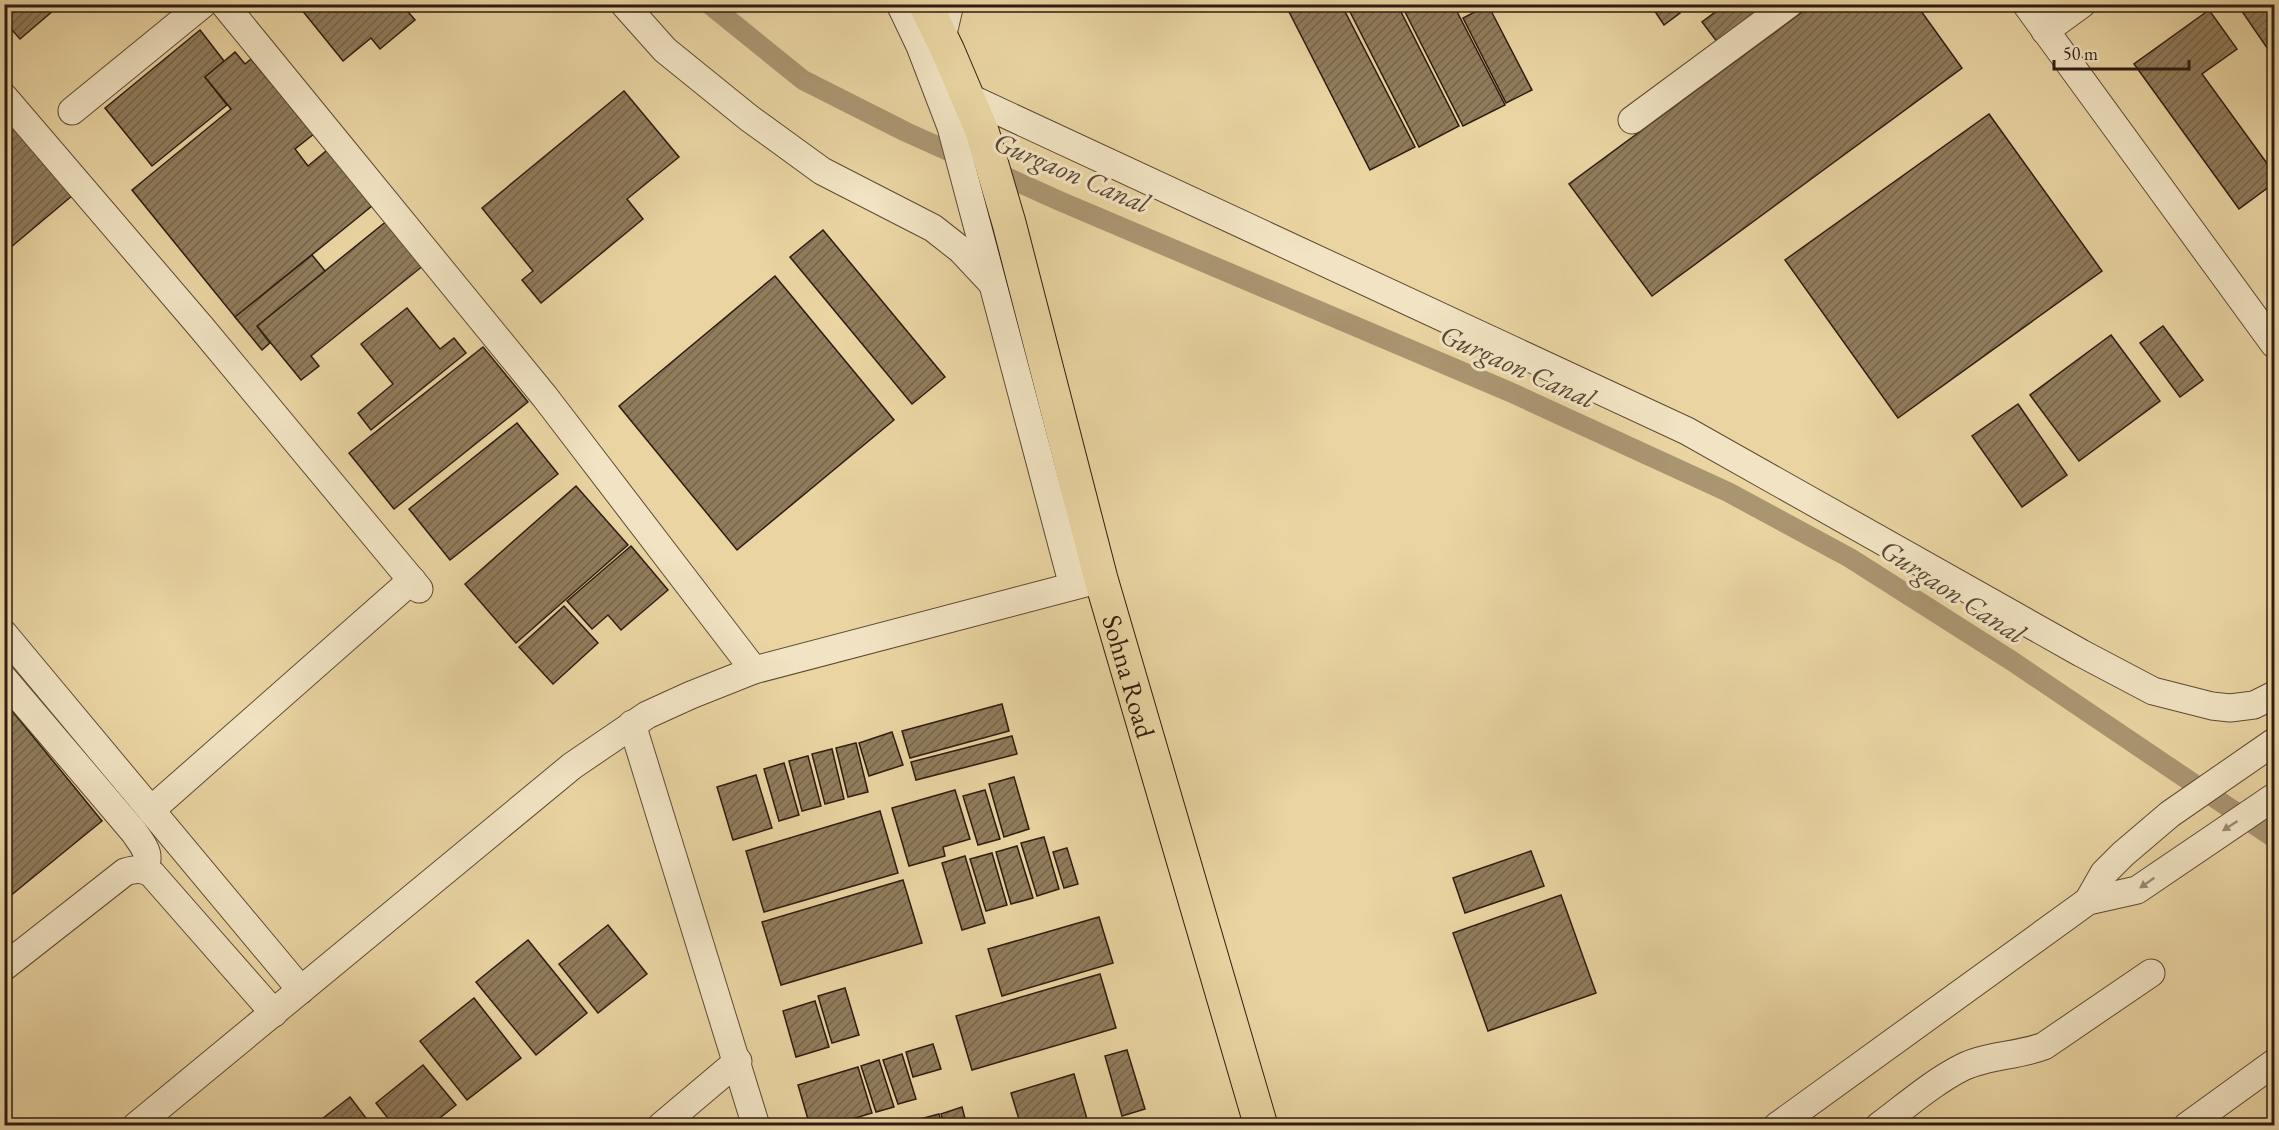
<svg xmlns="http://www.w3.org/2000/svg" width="2279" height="1130" viewBox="0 0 2279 1130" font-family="'EB Garamond',serif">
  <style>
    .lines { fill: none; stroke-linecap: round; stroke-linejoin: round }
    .canal { stroke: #aa9571; stroke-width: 20 }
    .building { fill: url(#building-hatch); stroke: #2f1c11; stroke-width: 1.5 }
    .minor-casing { stroke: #5e4a35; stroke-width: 29 }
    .major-casing { stroke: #2f1c11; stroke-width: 35 }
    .minor { stroke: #f1e3c3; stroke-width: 27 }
    .major { stroke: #e9d4a2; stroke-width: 33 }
    .oneway { fill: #9a8973 }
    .labels { text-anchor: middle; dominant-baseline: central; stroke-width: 6; stroke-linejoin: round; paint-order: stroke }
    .street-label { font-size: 27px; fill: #2f1c11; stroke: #f1e3c3 }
    .water-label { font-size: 28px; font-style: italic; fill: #5a4633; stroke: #f1e3c3 }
  </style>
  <defs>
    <pattern id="building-hatch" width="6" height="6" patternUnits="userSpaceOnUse" patternTransform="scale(1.5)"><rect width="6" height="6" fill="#907c5c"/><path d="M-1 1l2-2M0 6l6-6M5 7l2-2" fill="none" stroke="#76654b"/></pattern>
  </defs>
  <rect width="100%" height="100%" fill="#e9d4a2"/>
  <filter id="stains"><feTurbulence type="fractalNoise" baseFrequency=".00333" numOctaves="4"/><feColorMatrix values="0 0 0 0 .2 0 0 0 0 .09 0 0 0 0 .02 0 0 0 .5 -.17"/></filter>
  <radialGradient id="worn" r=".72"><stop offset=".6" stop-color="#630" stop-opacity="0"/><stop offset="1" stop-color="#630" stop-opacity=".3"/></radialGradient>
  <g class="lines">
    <path class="canal" d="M709,4L803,80L906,132L1062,202L1510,392L1728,492L1850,558L2012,661L2274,838"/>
  </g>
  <g class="building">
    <path d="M4,4H61L20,39L4,21Z"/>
    <path d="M297,4H407L404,7L415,20L380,49L371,38L343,61Z"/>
    <path d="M1285,4H1341L1415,147L1370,170Z"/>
    <path d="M1346,4H1397L1459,126L1419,147Z"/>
    <path d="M1401,4H1453L1505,105L1463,126Z"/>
    <path d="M1650,4H1673L1680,13L1664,25Z"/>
    <path d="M1726,4H1750L1757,14L1718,43L1702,22Z"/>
    <path d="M1813,4H1916L1962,68L1652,296L1569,184Z"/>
    <path d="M2237,4H2274V58Z"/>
    <path d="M1488,5L1532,90L1506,103L1463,18Z"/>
    <path d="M2209,10L2237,49L2202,74L2274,173V183L2239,209L2134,64Z"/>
    <path d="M200,30L224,61L205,77L227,105L152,166L105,108Z"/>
    <path d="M235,52L245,64L251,59L270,82L276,77L319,130L295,149L308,166L332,146L377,202L235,317L132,190L231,109L205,77Z"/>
    <path d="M624,91L679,157L627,199L643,219L541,303L522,280L533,271L482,208Z"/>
    <path d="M1989,114L2102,271L1898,418L1785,260Z"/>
    <path d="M15,126L73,195L4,253V135Z"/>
    <path d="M388,220L424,265L311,356L319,366L301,380L257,326Z"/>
    <path d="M823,230L945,377L912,404L790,257Z"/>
    <path d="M312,255L325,271L257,326L270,343L262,350L235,317Z"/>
    <path d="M775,276L894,420L737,550L619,406Z"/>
    <path d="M407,308L440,349L454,338L466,353L371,430L358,413L393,384L361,344Z"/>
    <path d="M2163,326L2203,380L2180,397L2140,343Z"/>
    <path d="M2111,335L2160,401L2079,461L2030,395Z"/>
    <path d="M483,347L528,402L394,509L349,453Z"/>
    <path d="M2018,404L2067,475L2022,507L1972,436Z"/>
    <path d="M517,423L558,474L450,560L409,509Z"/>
    <path d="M576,486L628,545L516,643L465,584Z"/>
    <path d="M631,546L668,590L621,630L608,615L592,629L567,601Z"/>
    <path d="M564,606L598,643L553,684L519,647Z"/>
    <path d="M4,701L102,821L4,901Z"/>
    <path d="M1002,704L1009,731L910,758L902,731Z"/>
    <path d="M892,732L903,765L869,776L859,743Z"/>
    <path d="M1012,736L1017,754L916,780L911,762Z"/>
    <path d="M856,743L868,792L848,797L836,748Z"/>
    <path d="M832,749L844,799L825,804L812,754Z"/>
    <path d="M808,756L821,806L802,811L789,761Z"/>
    <path d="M784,763L799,815L779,821L764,769Z"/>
    <path d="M756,775L772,828L733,840L717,787Z"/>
    <path d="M1014,777L1029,829L1004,837L989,784Z"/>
    <path d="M955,790L970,839L943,847L945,856L909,866L892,808Z"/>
    <path d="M985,790L1000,839L978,845L963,796Z"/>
    <path d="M880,811L898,873L764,912L746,851Z"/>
    <path d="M1044,837L1059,889L1037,896L1021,843Z"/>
    <path d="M1017,846L1033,898L1011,904L996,852Z"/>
    <path d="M1067,848L1078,884L1064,888L1053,852Z"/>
    <path d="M1531,851L1544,886L1465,913L1453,878Z"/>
    <path d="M992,853L1007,905L986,911L970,859Z"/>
    <path d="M965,856L985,923L962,930L942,863Z"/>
    <path d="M903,880L922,943L781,985L762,922Z"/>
    <path d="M1561,895L1596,993L1488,1031L1453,933Z"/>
    <path d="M1099,917L1113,963L1002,996L988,949Z"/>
    <path d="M608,925L647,974L598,1013L559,964Z"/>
    <path d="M528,940L587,1013L536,1055L476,982Z"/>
    <path d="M1100,974L1116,1028L972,1070L956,1016Z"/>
    <path d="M845,988L859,1035L832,1043L818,996Z"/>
    <path d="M474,998L521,1058L467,1100L420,1041Z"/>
    <path d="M815,1001L829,1047L796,1057L783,1011Z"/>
    <path d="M933,1044L941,1069L913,1077L906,1052Z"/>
    <path d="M1127,1050L1145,1109L1122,1116L1105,1056Z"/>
    <path d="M902,1054L916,1099L898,1104L883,1060Z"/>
    <path d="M879,1060L894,1107L876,1112L861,1066Z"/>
    <path d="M423,1065L456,1105L430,1126H394L376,1103Z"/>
    <path d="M858,1067L872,1113L829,1126H810L798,1085Z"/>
    <path d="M1074,1074L1089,1126H1021L1011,1093Z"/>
    <path d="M350,1097L372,1126H313Z"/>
    <path d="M962,1107L967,1126H945L941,1114Z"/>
    <path d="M939,1114L942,1126H922L920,1119Z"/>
  </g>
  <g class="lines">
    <defs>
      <g id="minor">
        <path d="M224,4L545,397L754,670"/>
        <path d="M624,4L665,50L749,118L822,171L933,228L961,250L990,281"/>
        <path d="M900,4L920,46L951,127L1073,586"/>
        <path d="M2026,4L2274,344"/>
        <path d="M2045,31L2082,4"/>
        <path d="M930,42L942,38L950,4"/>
        <path d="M4,97L201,327L419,589"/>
        <path d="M968,97L1687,431L2081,653L2153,691L2212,706L2230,708L2254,705L2274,695"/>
        <path d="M72,111L203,4"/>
        <path d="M1632,120L1789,4"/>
        <path d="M4,634L301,990"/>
        <path d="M4,679L134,832C143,846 152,853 144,870"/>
        <path d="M632,724L756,1126"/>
        <path d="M151,810L412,580"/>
        <path d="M2088,901L2104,873L2123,854L2170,814L2274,742"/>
        <path d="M4,967L125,872C136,869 142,868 152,874L274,1013"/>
        <path d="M136,1126L572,766L647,715L691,695L754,670L1101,579"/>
        <path d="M661,1126L738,1061"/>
        <path d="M1777,1126L2088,901L2137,890L2274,797"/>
        <path d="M1879,1126C1906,1106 1933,1082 1963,1067C1988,1055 2018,1056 2044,1046L2151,973"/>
        <path d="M2187,1126L2274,1063"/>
      </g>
      <g id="major">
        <path id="s1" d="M925,4L948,51L982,131L1009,223L1101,579L1261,1126"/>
      </g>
    </defs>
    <use href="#minor" class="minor-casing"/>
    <use href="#major" class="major-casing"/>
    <use href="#minor" class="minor"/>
    <use href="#major" class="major"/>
  </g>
  <defs><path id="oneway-solid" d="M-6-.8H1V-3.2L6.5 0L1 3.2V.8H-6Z" transform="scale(1.5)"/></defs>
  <g class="oneway">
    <use href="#oneway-solid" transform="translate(2230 826) rotate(147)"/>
    <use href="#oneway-solid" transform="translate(2147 883) rotate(145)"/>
  </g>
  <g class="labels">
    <g class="street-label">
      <text stroke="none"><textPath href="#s1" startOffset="704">Sohna Road</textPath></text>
    </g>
    <g class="water-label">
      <text transform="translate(1072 172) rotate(23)">Gurgaon Canal</text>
      <text transform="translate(1518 366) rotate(24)">Gurgaon Canal</text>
      <text transform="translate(1953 591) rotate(33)">Gurgaon Canal</text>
    </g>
  </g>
  <rect width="2279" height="1130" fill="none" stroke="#e9d4a2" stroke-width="24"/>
  <rect x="6" y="6" width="2267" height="1118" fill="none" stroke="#2f1c11" stroke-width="3"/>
  <rect x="12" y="12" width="2255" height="1106" fill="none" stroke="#2f1c11" stroke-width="1.5"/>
  <path d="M2054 60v9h135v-9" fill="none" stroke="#2f1c11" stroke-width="3"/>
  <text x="2063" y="60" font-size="18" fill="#2f1c11" stroke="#f1e3c3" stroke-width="4.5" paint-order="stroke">50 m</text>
  <rect width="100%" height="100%" filter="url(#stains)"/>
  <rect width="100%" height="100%" fill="url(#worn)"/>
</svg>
